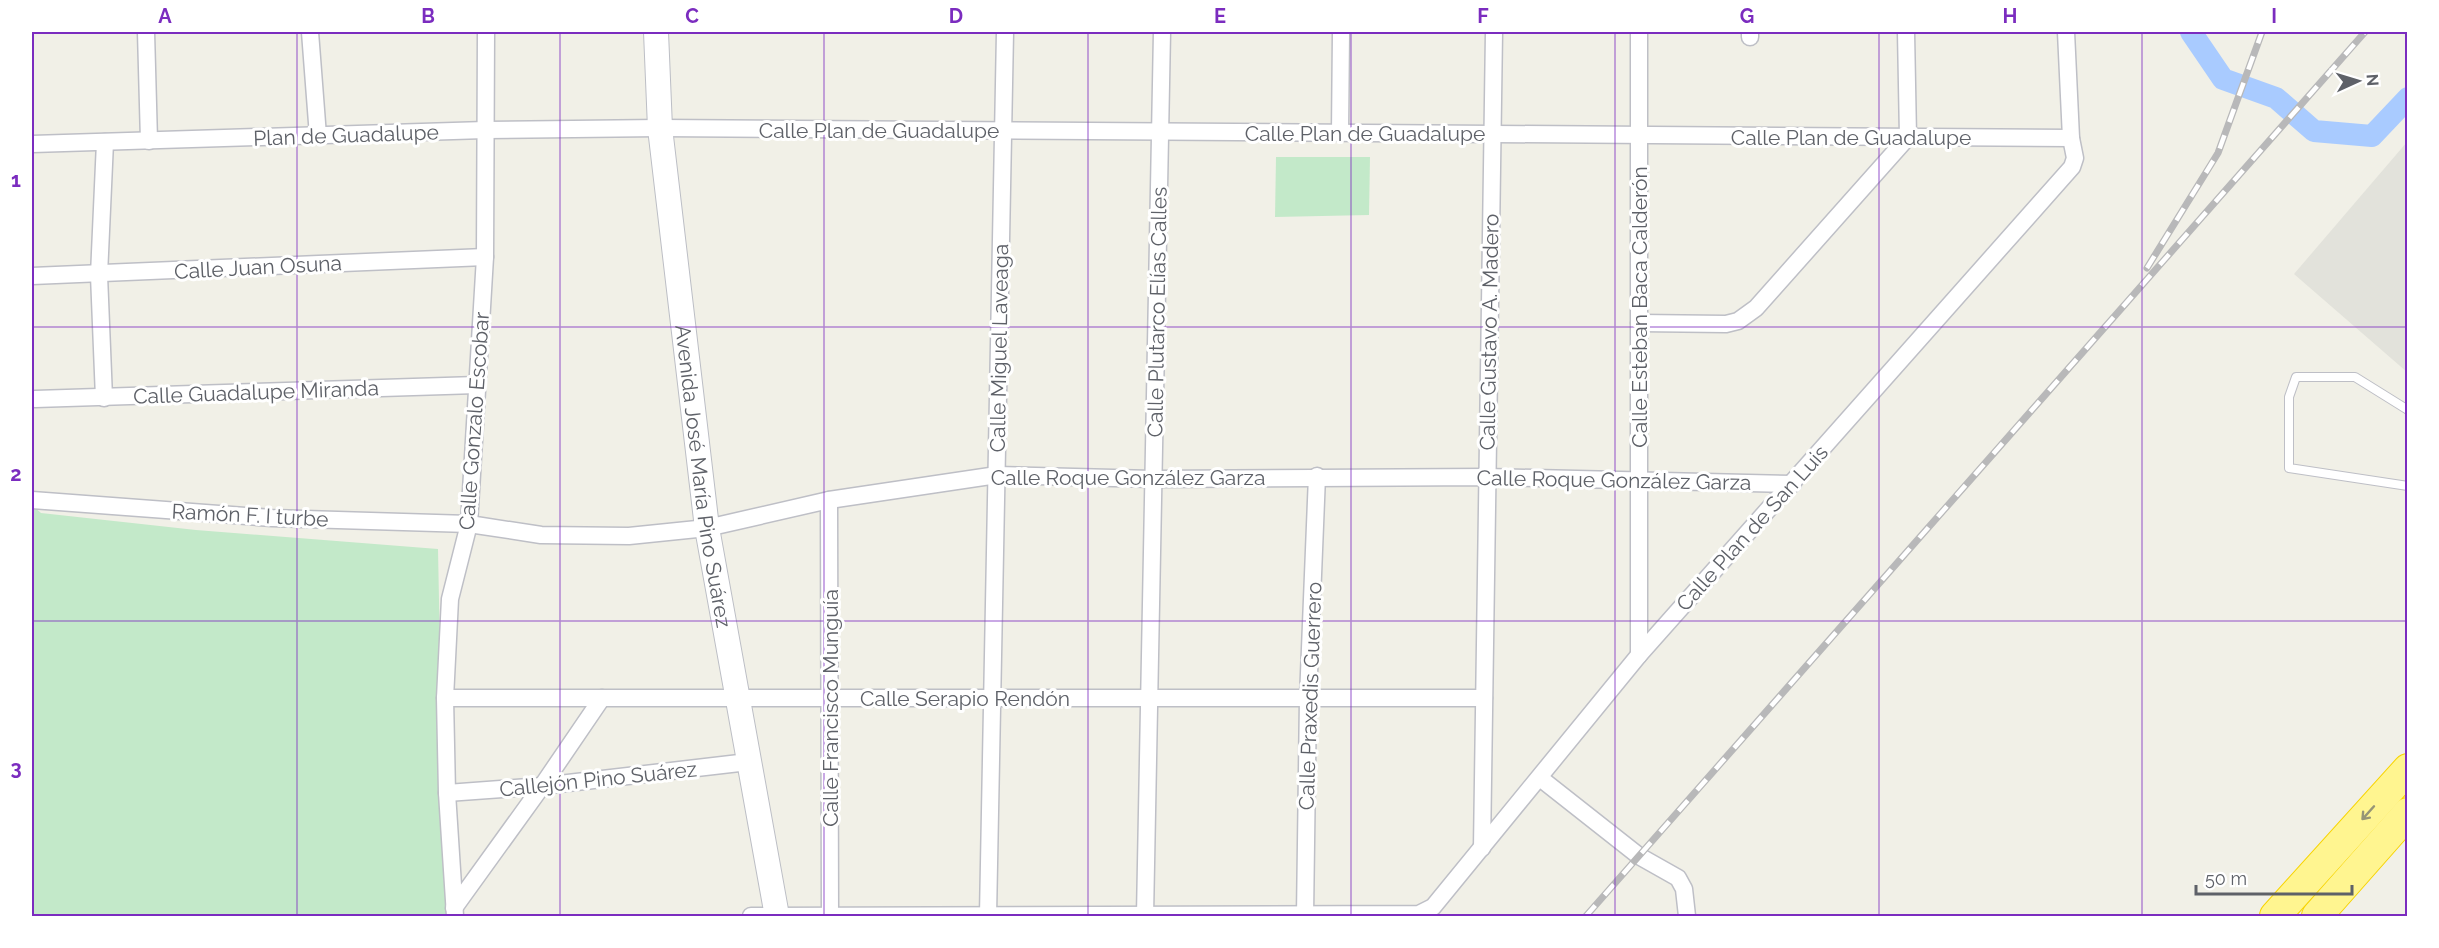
<svg xmlns="http://www.w3.org/2000/svg" width="2439" height="948" viewBox="0 0 2439 948" font-family="Raleway,sans-serif">
  <style>
    .industrial { fill: #e2e2db }
    .green { fill: #c3e9c9 }
    .lines { fill: none; stroke-linecap: round; stroke-linejoin: round }
    .canal { stroke: #a9cbff; stroke-width: 22 }
    .lane-casing { stroke: #bebfc6; stroke-width: 10 }
    .street-casing { stroke: #bebfc6; stroke-width: 19 }
    .secondary-casing { stroke: #bcbec5; stroke-width: 26 }
    .highway-casing { stroke: #f8d400; stroke-width: 32 }
    .lane { stroke: #fff; stroke-width: 8 }
    .street { stroke: #fff; stroke-width: 16 }
    .secondary { stroke: #fff; stroke-width: 24 }
    .highway { stroke: #fff590; stroke-width: 30 }
    .rail-casing { stroke: #b8b8b9; stroke-width: 7 }
    .rail { stroke: #fff; stroke-width: 4.5; stroke-dasharray: 14; stroke-linecap: butt }
    .oneway { stroke: #969576 }
    .grid { fill: none; stroke: #7b2cbf; stroke-width: 1.5; stroke-opacity: 0.55 }
    .labels { text-anchor: middle; dominant-baseline: central; stroke-width: 6; stroke-linejoin: round; paint-order: stroke }
    .street-label { font-size: 21px; fill: #5e6168; stroke: #fff }
    .neatline { fill: none; stroke: #7b2cbf; stroke-width: 2 }
    .grid-label { font-size: 20px; text-anchor: middle; font-weight: bold; fill: #7b2cbf }
  </style>
  <rect width="100%" height="100%" fill="#f1f0e7"/>
  <path class="industrial" d="M2407,142V372L2294,274Z"/>
  <g class="green">
    <path d="M1276,157H1370L1369,215L1275,217Z"/>
    <path d="M32,505L41,513L196,530L438,549L444,856L451,916H32Z"/>
  </g>
  <g class="lines">
    <path class="canal" d="M2191,32L2223,79L2276,98L2314,131L2372,136L2408,98"/>
    <defs>
      <path id="lane" d="M2408,410L2355,377H2296L2289,397V468L2408,486"/>
      <g id="street">
        <path d="M146,32L149,141"/>
        <path d="M310,32L318,136"/>
        <path d="M1750,32V37"/>
        <path d="M1340,133L1341,32"/>
        <path d="M32,144L485,130L660,128L2071,138"/>
        <path d="M32,276L485,257"/>
        <path d="M1639,323L1726,324L1738,321L1756,308L1908,137L1906,32"/>
        <path d="M104,398L99,275L105,142"/>
        <path d="M35,399L477,385"/>
        <path d="M32,500L272,518L469,524L541,535L629,536L707,528L829,500L997,475L1153,479L1487,477L1793,484"/>
        <path d="M829,500L830,915"/>
        <path d="M1639,655V32"/>
        <path d="M445,698H1484"/>
        <path d="M1540,778L1639,856L1678,878L1684,889L1687,916"/>
        <path d="M447,793L542,786L748,762"/>
        <path d="M1482,848L1494,32"/>
        <path d="M454,908L542,786L602,698"/>
        <path d="M455,916L447,793L445,698L450,599L469,524L485,257L486,32"/>
        <path d="M751,916L1419,914L1433,907L1639,655L2072,167L2075,158L2071,138L2066,32"/>
        <path d="M988,916L1005,32"/>
        <path d="M1145,916L1162,32"/>
        <path d="M1305,916L1308,698L1317,476"/>
      </g>
      <g id="secondary">
        <path id="s1" d="M656,32L660,128L707,528L777,916"/>
      </g>
      <g id="highway">
        <path d="M2275,916L2408,769"/>
        <path d="M2317,916L2408,813"/>
      </g>
    </defs>
    <use href="#lane" class="lane-casing"/>
    <use href="#street" class="street-casing"/>
    <use href="#secondary" class="secondary-casing"/>
    <use href="#highway" class="highway-casing"/>
    <use href="#lane" class="lane"/>
    <use href="#street" class="street"/>
    <use href="#secondary" class="secondary"/>
    <use href="#highway" class="highway"/>
    <defs>
      <g id="rail">
        <path d="M2147,268L2218,153L2262,32"/>
        <path d="M1586,916L2365,32"/>
      </g>
    </defs>
    <use href="#rail" class="rail-casing"/>
    <use href="#rail" class="rail"/>
  </g>
  <defs><path id="oneway-shaft" d="M-6 0H5M1.5-3L5.5 0L1.5 3" fill="none" stroke-width="1.6" stroke-linecap="round" stroke-linejoin="round" transform="scale(1.5)"/></defs>
  <use class="oneway" href="#oneway-shaft" transform="translate(2368 813) rotate(132)"/>
  <path class="grid" d="M297,32V916M560,32V916M824,32V916M1088,32V916M1351,32V916M1615,32V916M1879,32V916M2142,32V916M32,327H2408M32,621H2408"/>
  <g class="labels">
    <g class="street-label">
      <text x="879" y="130">Calle Plan de Guadalupe</text>
      <text x="1365" y="133">Calle Plan de Guadalupe</text>
      <text transform="translate(346 135) rotate(-2)">Plan de Guadalupe</text>
      <text x="1851" y="137">Calle Plan de Guadalupe</text>
      <text transform="translate(258 267) rotate(-3)">Calle Juan Osuna</text>
      <text transform="translate(1639 307) rotate(-90)">Calle Esteban Baca Calderón</text>
      <text transform="translate(1157 312) rotate(-89)">Calle Plutarco Elías Calles</text>
      <text transform="translate(1489 332) rotate(-89)">Calle Gustavo A. Madero</text>
      <text transform="translate(999 348) rotate(-89)">Calle Miguel Laveaga</text>
      <text transform="translate(256 392) rotate(-2)">Calle Guadalupe Miranda</text>
      <text transform="translate(474 421) rotate(-86)">Calle Gonzalo Escobar</text>
      <text stroke="none"><textPath href="#s1" startOffset="447">Avenida José María Pino Suárez</textPath></text>
      <text x="1128" y="477">Calle Roque González Garza</text>
      <text transform="translate(1614 480) rotate(1)">Calle Roque González Garza</text>
      <text transform="translate(250 515) rotate(3)">Ramón F. I turbe</text>
      <text transform="translate(1752 528) rotate(-48)">Calle Plan de San Luis</text>
      <text transform="translate(1310 696) rotate(-88)">Calle Praxedis Guerrero</text>
      <text x="965" y="698">Calle Serapio Rendón</text>
      <text transform="translate(830 708) rotate(-90)">Calle Francisco Munguía</text>
      <text transform="translate(598 779) rotate(-6)">Callejón Pino Suárez</text>
    </g>
  </g>
  <rect width="2439" height="948" fill="none" stroke="#ffffff" stroke-width="66"/>
  <g transform="translate(2358 81) rotate(86)" stroke="#ffffff" stroke-width="4.5" paint-order="stroke">
  <path d="M0-4.5L10 22L0 15L-10 22Z" fill="#5e6168"/>
  <text y="-9" font-size="16" font-weight="bold" text-anchor="middle" fill="#5e6168">N</text>
  </g>
  <path d="M2196 885v9h156v-9" fill="none" stroke="#5e6168" stroke-width="3"/>
  <text x="2205" y="885" font-size="18" fill="#5e6168" stroke="#ffffff" stroke-width="4.5" paint-order="stroke">50 m</text>
  <rect x="33" y="33" width="2373" height="882" class="neatline"/>
  <g class="grid-label">
    <text x="165" y="23">A</text>
    <text x="428" y="23">B</text>
    <text x="692" y="23">C</text>
    <text x="956" y="23">D</text>
    <text x="1220" y="23">E</text>
    <text x="1483" y="23">F</text>
    <text x="1747" y="23">G</text>
    <text x="2010" y="23">H</text>
    <text x="2274" y="23">I</text>
    <text x="16" y="187">1</text>
    <text x="16" y="481">2</text>
    <text x="16" y="775">3</text>
  </g>
</svg>
